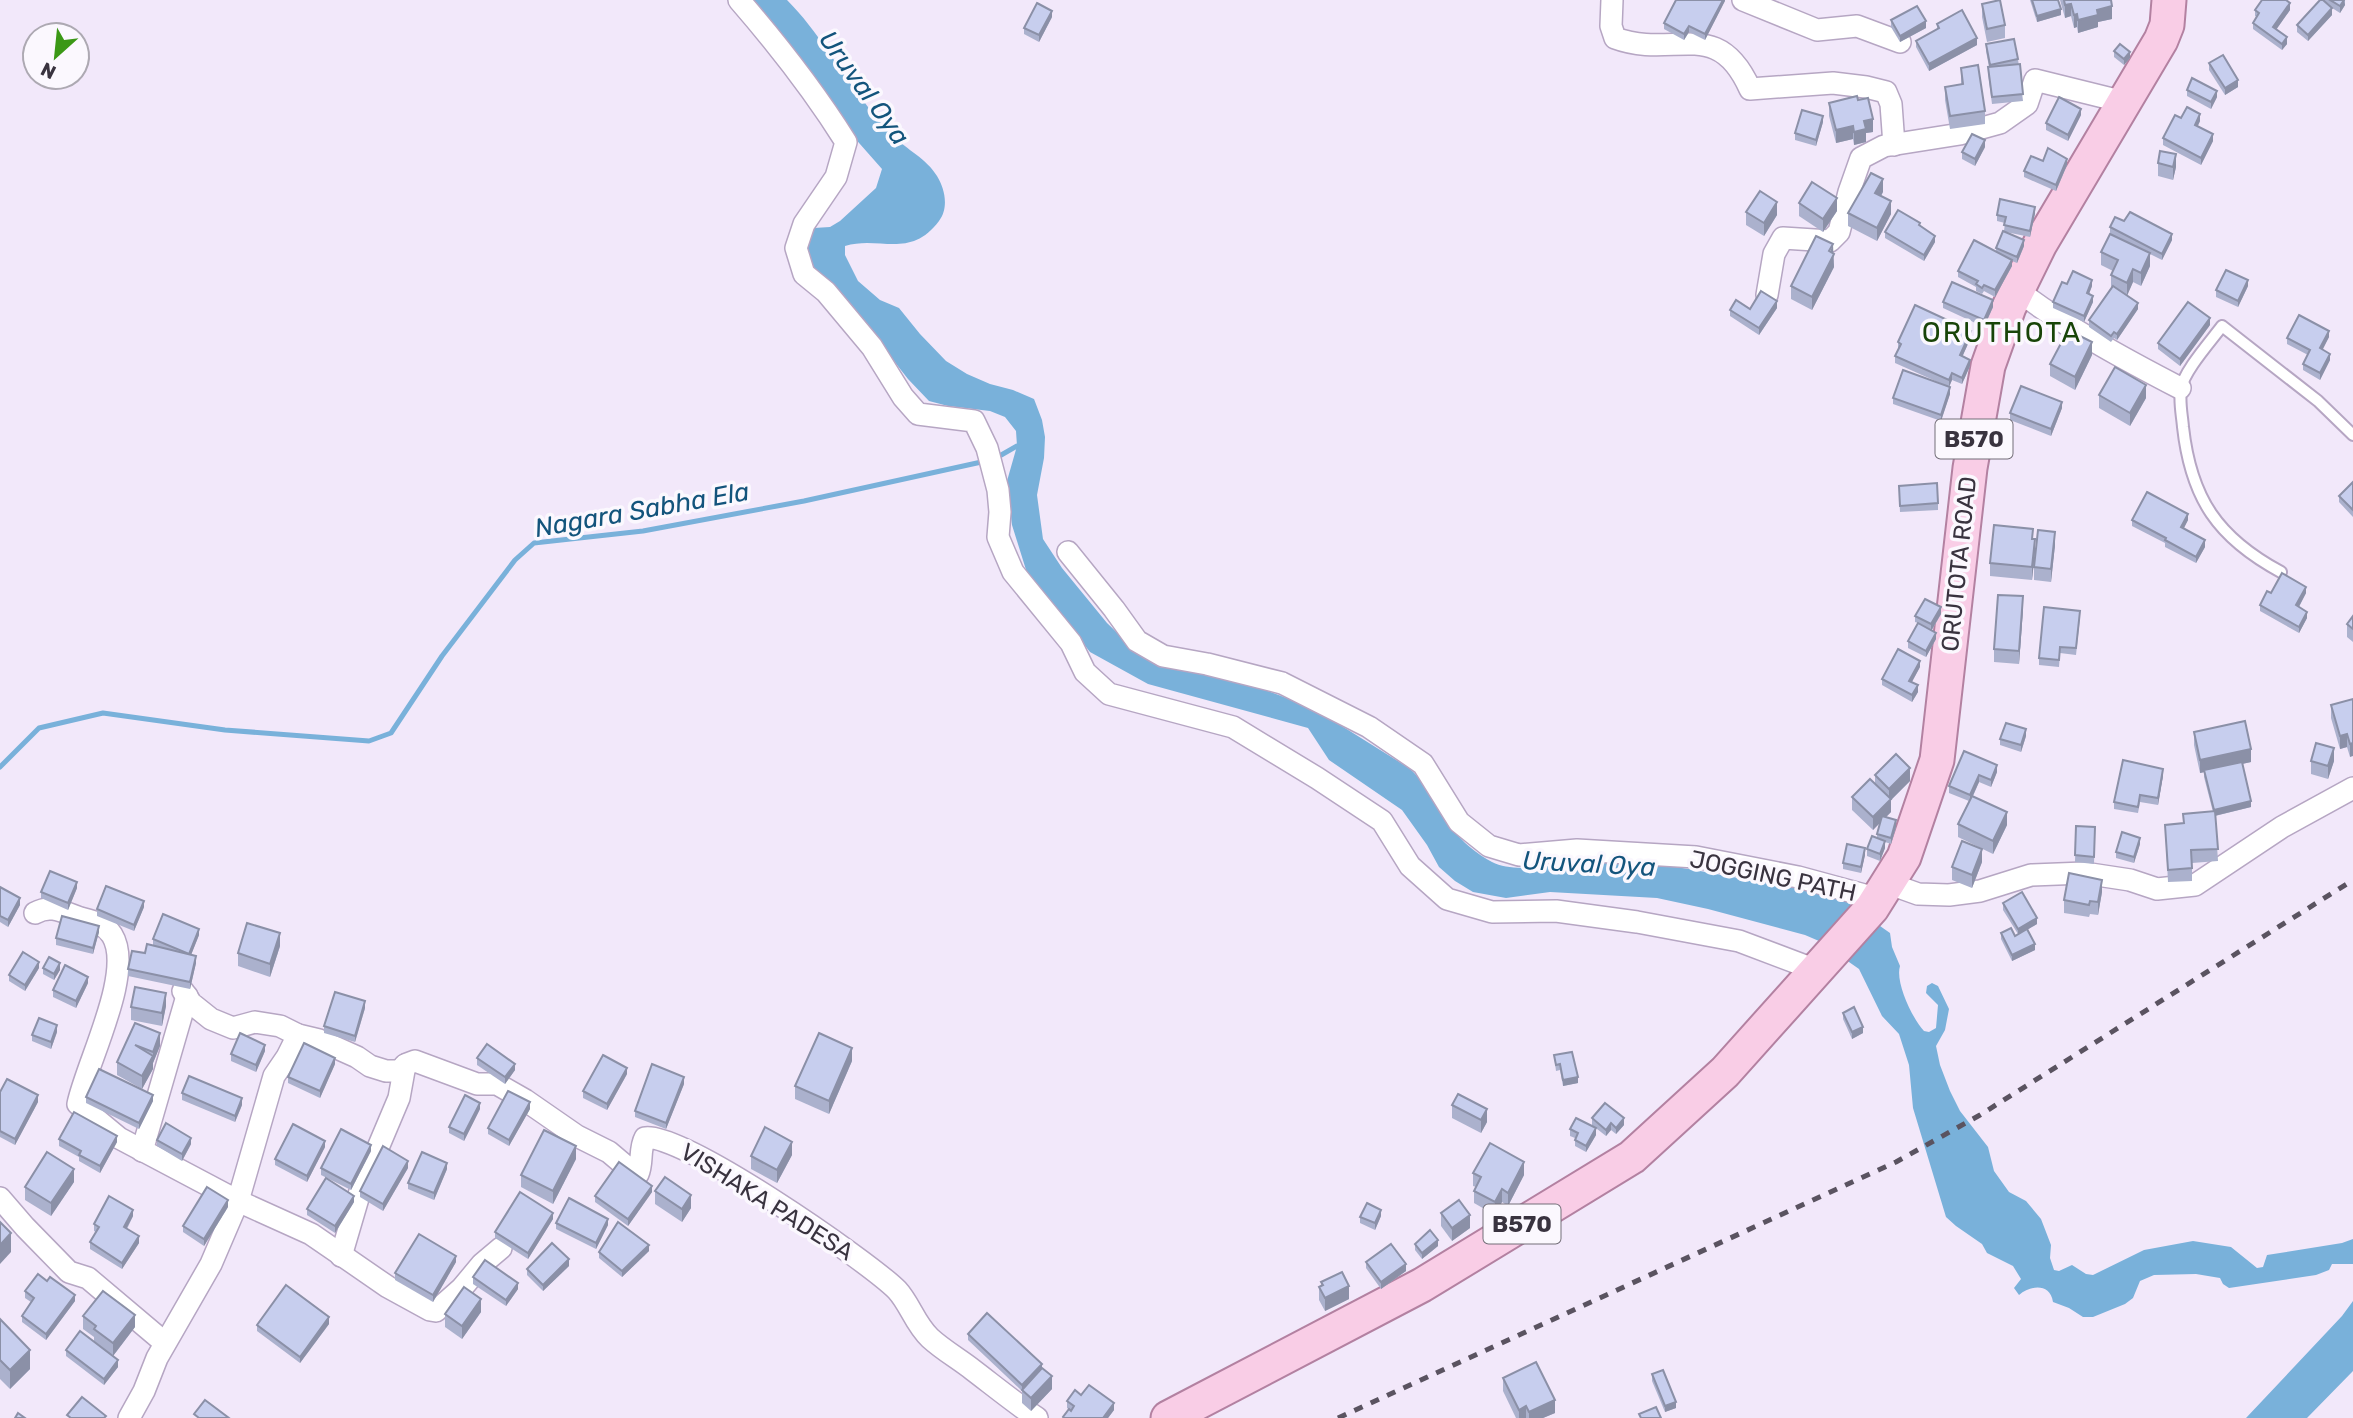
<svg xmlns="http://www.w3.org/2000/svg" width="2353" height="1418" viewBox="0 0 2353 1418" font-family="Rubik,sans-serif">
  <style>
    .water { fill: #79b1da }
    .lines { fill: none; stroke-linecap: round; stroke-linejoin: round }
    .stream { stroke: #79b1da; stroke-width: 5 }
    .service-casing { stroke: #b6a6c3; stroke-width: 14 }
    .minor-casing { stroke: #b6a6c3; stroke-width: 24 }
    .primary-casing { stroke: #b381a1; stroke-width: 37 }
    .service { stroke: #fff; stroke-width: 10 }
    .minor { stroke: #fff; stroke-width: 21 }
    .primary { stroke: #f9cde6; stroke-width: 33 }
    .rail { stroke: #5a5360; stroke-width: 5; stroke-dasharray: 9 9; stroke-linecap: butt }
    .wall { fill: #abb1cd }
    .shaded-wall { fill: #8b90a7 }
    .building { fill: #c7ceee; stroke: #8b90a7; stroke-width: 2 }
    .labels { text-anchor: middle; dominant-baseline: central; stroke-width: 7; stroke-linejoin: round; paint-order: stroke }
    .shield { fill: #fbf8fe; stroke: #736e78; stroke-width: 2 }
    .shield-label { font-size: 23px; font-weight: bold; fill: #39333f }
    .street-label { font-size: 24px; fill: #39333f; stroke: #fbf8fe }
    .water-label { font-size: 26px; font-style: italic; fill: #13547c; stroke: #fbf8fe }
    .quarter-label { font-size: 28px; letter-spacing: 2px; fill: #184408; stroke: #fbf8fe }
  </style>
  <rect width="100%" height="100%" fill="#f2e8fa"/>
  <g class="water">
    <path d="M751,0H787C818,31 838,69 865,103C873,114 883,126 893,136C906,149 927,159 937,176C945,189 949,208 939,221C910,260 879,235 845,246V255L858,281L880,300L899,308L920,334L946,361L967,374L990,384L1013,390L1034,399L1042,420L1045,437L1044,458L1037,495L1043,539L1062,568L1107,623L1130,645L1155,661L1268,691L1313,708L1409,768C1429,785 1436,808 1452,828C1461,841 1478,855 1492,862C1517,875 1563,862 1591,861C1655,859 1718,875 1780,886C1797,889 1816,889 1833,895C1853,903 1872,921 1890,933L1892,947L1900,966C1895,982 1912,1018 1924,1031L1929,1032L1936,1028L1938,1005L1926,993L1927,986L1932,983L1938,986L1949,1009L1945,1030L1936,1046L1940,1065L1950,1091L1960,1111L1988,1147L1994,1171L2009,1192L2026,1201L2041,1219L2051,1245L2050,1258L2054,1270L2059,1271L2072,1265L2086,1274L2093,1275L2144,1250L2193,1241L2231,1247L2257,1268L2263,1267L2267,1255L2342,1243L2353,1239V1264H2332L2329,1270L2316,1275L2229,1288L2223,1284L2220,1278L2196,1274L2154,1275L2140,1281L2133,1298L2125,1304L2093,1317H2083L2069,1308L2053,1302C2050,1283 2031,1285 2019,1295L2014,1288L2021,1279L2013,1266L1987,1253L1982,1244L1956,1226L1946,1217L1913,1108L1909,1065L1899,1034L1882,1016L1859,969L1819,941L1805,935L1708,909L1657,898L1550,892L1506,898L1473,892L1455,881L1439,867L1427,845L1402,810L1329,760L1308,728L1148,684L1090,652L1027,573L1012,525L1007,481L1017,446L1016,431L1005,417L990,411L948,406L929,401L908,379L872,333L816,271L804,250L814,228L830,227L840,221L876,188L882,169L837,118L813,74Z"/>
    <path d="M2353,1301V1371L2307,1418H2246L2342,1316Z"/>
  </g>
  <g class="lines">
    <g class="stream">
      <path d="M996,458L1017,446"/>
      <path d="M0,767L39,728L103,713L225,730L369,741L391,733L442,656L515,560L534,543L643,531L804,501L986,461"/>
    </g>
    <defs>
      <path id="service" d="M2281,572C2218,538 2191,499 2183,427C2182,415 2179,402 2181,389C2183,372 2211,341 2222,326L2318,401L2353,435"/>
      <g id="minor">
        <path d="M739,0C778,45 814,91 846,142L836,177L804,224L796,248L804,274L826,292L872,347L903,397L918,414L974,421L987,448L998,490L1000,512L998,537L1013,572L1071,643L1085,672L1109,694L1233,727L1317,778L1382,821L1410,866L1447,899L1492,912L1556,911L1637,922L1739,941L1816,970"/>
        <path d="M1612,0L1611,26L1615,38C1674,60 1717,15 1750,89L1833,83L1866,87L1886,92L1891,104L1894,145"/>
        <path d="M1743,0L1817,30L1857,26L1900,42"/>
        <path d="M2017,290C2067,328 2124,359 2180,388"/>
        <path d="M1767,295L1774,254L1783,238L1830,241L1839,232L1849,192L1861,158L1884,146L1960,134L2000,123L2027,104L2035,80L2124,102"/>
        <path d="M1068,552L1114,609L1137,641L1163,656L1207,664L1282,683L1369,727L1423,764L1459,822L1489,846L1519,855L1577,850L1696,857L1798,877L1879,899"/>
        <path d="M1890,884L1918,894L1949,895L1980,891L2031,875L2084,873L2130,880L2157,889L2195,885L2282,827L2353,788"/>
        <path d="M35,913C51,904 63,912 80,918C92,921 104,923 112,935C135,972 86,1064 78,1104L119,1138L238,1201L274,1076L287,1057L298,1035"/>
        <path d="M183,991L191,1003L211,1019L233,1028L255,1022L280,1026L298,1035L319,1040L357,1057L370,1066L386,1071H399L407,1064L415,1061L477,1084H497L525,1100L577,1136L609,1152L635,1174H638C643,1163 639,1149 645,1138C679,1130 868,1261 897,1290C910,1304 915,1324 930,1338C943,1350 959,1359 973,1370C994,1386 1015,1403 1037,1418"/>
        <path d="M142,1151L187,996"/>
        <path d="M0,1198L25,1227L69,1272L88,1278L165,1343"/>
        <path d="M341,1256L361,1188L399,1098L405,1065"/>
        <path d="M129,1418L144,1391L157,1358L211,1264L238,1201L311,1234L388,1287L430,1310L436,1311L462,1288L482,1264L501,1248"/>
      </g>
      <path id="primary" d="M1168,1418L1422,1285L1632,1157L1725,1072L1872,908L1904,857L1937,760L1970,468L1988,366L2009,307L2040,244L2161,40L2167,25L2169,0"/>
    </defs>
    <use href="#service" class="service-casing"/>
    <use href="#minor" class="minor-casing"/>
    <use href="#primary" class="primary-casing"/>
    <use href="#service" class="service"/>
    <use href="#minor" class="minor"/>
    <use href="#primary" class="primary"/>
    <path class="rail" d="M1338,1418L1896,1162L1980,1115L2353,880"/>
  </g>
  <g class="wall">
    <path d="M1725,0L1705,40L1689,32L1684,40L1664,29V23Z"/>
    <path d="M2030,0H2058L2061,15L2037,22Z"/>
    <path d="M2060,0H2111L2112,19L2098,22V27L2078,33L2077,27L2074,28L2071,16L2065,18Z"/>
    <path d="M2320,0H2345V5L2340,13L2329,6L2332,15L2308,41L2297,32V25Z"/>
    <path d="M1982,4L2005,25V38L1987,42L1982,17Z"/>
    <path d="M2255,10H2290L2276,30L2287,44L2282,50L2253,29V23L2257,17L2255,16Z"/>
    <path d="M1052,17L1039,42L1024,34V28Z"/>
    <path d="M1891,20L1926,28L1900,42L1891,27Z"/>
    <path d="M1937,24L1977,45L1929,71L1916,47V41L1937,29Z"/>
    <path d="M1986,44L2018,59L2023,101L1992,104L1988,73L1989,67L1986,51Z"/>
    <path d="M2114,51L2130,58L2124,65L2114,57Z"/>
    <path d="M2209,63L2238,87L2225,95L2209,70Z"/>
    <path d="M1961,68L1985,111V124L1950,129L1945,100V87L1961,84Z"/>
    <path d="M2187,90L2217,97L2211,109L2187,96Z"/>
    <path d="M1858,100L1873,132L1866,133V142L1854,145L1853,139L1836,143L1829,116V103Z"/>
    <path d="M2081,115L2068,141L2046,130V123Z"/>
    <path d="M2181,118L2200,121L2198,126L2213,141L2201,165L2163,145V138Z"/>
    <path d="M1823,122L1816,146L1795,140V133Z"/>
    <path d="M1985,147L1975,166L1962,159V152Z"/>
    <path d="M2043,161L2067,165L2056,191L2024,177V171Z"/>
    <path d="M2158,163L2176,167L2173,180L2158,176Z"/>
    <path d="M1883,192L1881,196L1891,214L1877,241L1848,226V213Z"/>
    <path d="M1799,203L1837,211L1823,232L1799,216Z"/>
    <path d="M1746,212L1777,215L1764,236L1746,225Z"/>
    <path d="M2035,213L2030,237L2006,232L2024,246L2017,263L2012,261V266L1995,297L1984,291L1982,294L1976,291V287L1958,277V271L1996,251V248L2004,231L2005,223L1997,221V215Z"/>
    <path d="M2124,221L2172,240L2162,260L2150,254V266L2141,286L2133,282L2127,295L2138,309L2117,340L2114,338L2111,342L2089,327V320L2111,288V275L2113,271L2101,265V252L2110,234V227Z"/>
    <path d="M1920,226L1935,242L1924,261L1885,238V232Z"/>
    <path d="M1833,253L1834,267L1812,310L1791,299V286Z"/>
    <path d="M2067,284L2092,286L2089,294L2093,302L2084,322L2053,308V302Z"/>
    <path d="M2248,286L2238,307L2216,297V290Z"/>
    <path d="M1943,302L1993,307L1984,327L1943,308Z"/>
    <path d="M1777,308L1759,335L1730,316V310Z"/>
    <path d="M2210,325L2180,366L2158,349V343Z"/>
    <path d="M1971,337L1962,357L1970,366L1962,384L1952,380L1949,387L1950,394L1941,421L1893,404V398L1949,387L1895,363V356L1899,349H1898V342Z"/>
    <path d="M2329,337L2322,349L2330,360L2320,380L2303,370V364L2308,355L2287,344V338Z"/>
    <path d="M2092,355L2075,390L2050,376V364Z"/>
    <path d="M2099,395L2146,398L2130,426L2099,408Z"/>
    <path d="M2062,408L2051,436L2010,420V413Z"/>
    <path d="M2353,482V517L2339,502V496Z"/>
    <path d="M1899,492L1938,503V510L1900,512Z"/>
    <path d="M2132,520H2188L2183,529L2205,547L2196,563L2165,547V543L2132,526Z"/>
    <path d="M2033,539L2035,552L2032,580L1990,576V563Z"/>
    <path d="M2055,545L2051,582L2034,580V567Z"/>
    <path d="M2271,593H2306L2299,607L2307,618L2299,633L2260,611V605Z"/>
    <path d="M2023,609L2019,664L1994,662V649Z"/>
    <path d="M1941,614L1932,630L1936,639L1926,657L1908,648V641L1918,623L1915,622V616Z"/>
    <path d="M2353,616V642L2347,637V624Z"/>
    <path d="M2080,618L2076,655L2060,653L2059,667L2039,665V658Z"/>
    <path d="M1920,667L1912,682L1918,692L1912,702L1882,685V679Z"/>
    <path d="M2353,699L2350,757L2347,747L2340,749L2331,718V705Z"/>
    <path d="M2194,732L2251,762L2242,764L2251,807L2215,816L2218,861L2192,863V881L2168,882L2165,825L2183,824V814L2213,812L2204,777V772L2200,773L2194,745Z"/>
    <path d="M2026,736L2021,752L2000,745V739Z"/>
    <path d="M2311,761H2334L2328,779L2311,774Z"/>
    <path d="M1997,765V772L1991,787L1979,782L1973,796L2007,825L1993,854L1958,837V824L1969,801L1949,793V786Z"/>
    <path d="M1875,775L1910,781L1891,800V812L1886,817L1896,827L1891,844L1885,842V848L1880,861L1867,856V849L1877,838V834L1880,822L1873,830L1852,810V797L1875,783Z"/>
    <path d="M2163,776L2158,805L2140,802L2138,813L2114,809V802Z"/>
    <path d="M2076,826L2095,827L2094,864L2075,862Z"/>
    <path d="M2140,844L2134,863L2116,858V852Z"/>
    <path d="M1865,855L1861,873L1843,869V863Z"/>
    <path d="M1982,862L1972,888L1952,880V867Z"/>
    <path d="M0,887L20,905L8,927L0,922Z"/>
    <path d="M77,888L68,910L41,898V892Z"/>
    <path d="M2102,892L2098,915L2090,914L2089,917L2064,913V900Z"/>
    <path d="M2003,903L2037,924L2027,930L2035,950L2012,961L2001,939V933L2015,936L2018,934L2003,910Z"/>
    <path d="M144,907L134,931L97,916V909Z"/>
    <path d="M99,932L93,954L56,945V938Z"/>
    <path d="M199,935L191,955L196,963L190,989L128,976V969L153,945V939Z"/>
    <path d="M280,946L270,977L238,966V953Z"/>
    <path d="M39,968L25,991L9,981V975Z"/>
    <path d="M43,968L60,970L54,980L43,974Z"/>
    <path d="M88,983L76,1008L53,997V990Z"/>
    <path d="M166,1006L162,1026L131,1020V1007Z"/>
    <path d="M365,1008L355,1042L324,1033V1026Z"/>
    <path d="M1843,1013L1863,1033L1852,1039L1843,1019Z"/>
    <path d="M135,1023L160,1046L153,1063V1069L142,1089L117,1075V1062Z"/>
    <path d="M57,1032L51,1049L32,1041V1035Z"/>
    <path d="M265,1051L256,1072L231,1061V1054Z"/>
    <path d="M1554,1055L1578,1083L1563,1086L1560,1070L1556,1071Z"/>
    <path d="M477,1058L515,1070L505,1084L477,1065Z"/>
    <path d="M852,1061L829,1114L795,1099V1086Z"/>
    <path d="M335,1064L320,1098L288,1083V1077Z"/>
    <path d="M627,1074L607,1110L583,1098V1091Z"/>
    <path d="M684,1084L666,1129L635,1117V1111Z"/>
    <path d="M0,1092L38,1102L15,1145L0,1137Z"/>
    <path d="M182,1093L242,1105L235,1122L182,1100Z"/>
    <path d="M86,1097L153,1101L139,1129L86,1103Z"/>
    <path d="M1452,1105L1487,1122L1481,1133L1452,1118Z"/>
    <path d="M480,1109L464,1141L449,1133V1127Z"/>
    <path d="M530,1109L509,1146L488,1134V1128Z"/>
    <path d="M1592,1118L1624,1125L1616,1134L1611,1130L1606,1136L1592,1125Z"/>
    <path d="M1570,1129L1596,1135L1586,1152L1575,1146V1138L1570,1136Z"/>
    <path d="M59,1139L117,1142L100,1173L79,1161V1157L59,1146Z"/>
    <path d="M157,1140L191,1144L182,1161L157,1146Z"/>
    <path d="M325,1147L307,1182L275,1165V1159Z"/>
    <path d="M371,1151L351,1190L321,1175V1168Z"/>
    <path d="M792,1155L777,1183L751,1169V1156Z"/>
    <path d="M576,1159L553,1204L521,1187V1175Z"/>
    <path d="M408,1168L383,1211L360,1197V1191Z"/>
    <path d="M447,1169L434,1200L408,1189V1183Z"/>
    <path d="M1473,1173L1524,1175L1508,1206L1502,1202L1495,1215L1474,1203V1191L1476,1187L1473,1186Z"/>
    <path d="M74,1182L51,1216L25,1200V1187Z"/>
    <path d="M655,1191L691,1208L682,1222L655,1204Z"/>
    <path d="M652,1192L628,1226L595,1202V1196Z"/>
    <path d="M354,1202L335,1233L307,1215V1209Z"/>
    <path d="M228,1207L204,1246L183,1232V1226Z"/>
    <path d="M1441,1213L1470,1228L1452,1241L1441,1226Z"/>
    <path d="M133,1216L127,1229L139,1243L122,1269L90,1249V1242L96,1232L94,1231V1224Z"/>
    <path d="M1381,1216L1375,1230L1360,1223V1217Z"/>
    <path d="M553,1219L528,1259L495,1238V1232Z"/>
    <path d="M556,1223L608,1225L596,1249L556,1229Z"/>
    <path d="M1415,1244L1438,1246L1422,1259L1415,1250Z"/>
    <path d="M649,1251L622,1277L599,1258V1252Z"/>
    <path d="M456,1262L433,1302L395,1280V1273Z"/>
    <path d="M1366,1262L1406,1271L1381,1289L1366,1268Z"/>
    <path d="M569,1266L543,1291L527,1275V1269Z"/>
    <path d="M473,1277L518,1289L506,1306L473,1284Z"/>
    <path d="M1321,1282L1349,1299L1325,1311L1319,1300V1287L1321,1286Z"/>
    <path d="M25,1291L75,1301L46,1340L22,1322V1316L31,1302L25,1298Z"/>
    <path d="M481,1312L462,1339L445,1327V1314Z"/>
    <path d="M83,1316L135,1327L113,1356L94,1341V1337L83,1329Z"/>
    <path d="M0,1319L30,1369L10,1389L0,1379Z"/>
    <path d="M329,1324L300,1363L257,1331V1325Z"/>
    <path d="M968,1334L1042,1368L1052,1389L1031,1411L1022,1403V1391L968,1340Z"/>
    <path d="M66,1350L118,1367L104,1385L66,1356Z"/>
    <path d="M1652,1374L1676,1408L1665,1412L1652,1381Z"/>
    <path d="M1503,1378L1555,1413L1543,1418H1516L1503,1391Z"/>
    <path d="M1081,1395L1114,1410L1108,1418H1063V1417L1071,1411L1067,1408V1401Z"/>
  </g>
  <g class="shaded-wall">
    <path d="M1723,0H1725V1L1705,40V34Z"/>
    <path d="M2344,0L2345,5L2340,13V6Z"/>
    <path d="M2290,3V10L2273,34V27Z"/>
    <path d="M2071,4V16L2065,18V5Z"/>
    <path d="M2112,6V19L2098,22V27L2078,33V20L2097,10Z"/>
    <path d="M2332,8V15L2308,41V35Z"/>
    <path d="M2061,9V15L2037,22V16Z"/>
    <path d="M1052,11V17L1039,42V35Z"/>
    <path d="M2077,14V27L2074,28V15Z"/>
    <path d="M1926,21V28L1900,42V36Z"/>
    <path d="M1689,26V32L1684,40V34Z"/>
    <path d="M2287,37V44L2282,50V44Z"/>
    <path d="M1977,38V45L1929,71V64Z"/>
    <path d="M2130,52V58L2124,65V59Z"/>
    <path d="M2238,80V87L2225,95V88Z"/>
    <path d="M2217,91V97L2211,109V102Z"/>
    <path d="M2081,109V115L2068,141V135Z"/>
    <path d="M2200,114V121L2195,131V125Z"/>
    <path d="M1823,116V122L1816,146V140Z"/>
    <path d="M1873,119V132L1866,133V142L1854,145V132L1864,121Z"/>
    <path d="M1853,126V139L1836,143V130Z"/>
    <path d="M2213,134V141L2201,165V158Z"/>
    <path d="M1985,140V147L1975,166V159Z"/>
    <path d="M2176,154V167L2173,180V167Z"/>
    <path d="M2067,159V165L2056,191V185Z"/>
    <path d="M1883,179V192L1875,206V193Z"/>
    <path d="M1837,198V211L1823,232V219Z"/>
    <path d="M1891,201V214L1877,241V228Z"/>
    <path d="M1777,202V215L1764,236V223Z"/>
    <path d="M2035,207V213L2030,237V231Z"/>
    <path d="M2172,234V240L2162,260V254Z"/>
    <path d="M1935,236V242L1924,261V255Z"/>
    <path d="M2024,240V246L2017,263V257Z"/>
    <path d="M1833,244L1834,267L1812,310V297Z"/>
    <path d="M2150,253V266L2141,286V273Z"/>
    <path d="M2012,260V266L1995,297V290Z"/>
    <path d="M2133,269V282L2127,296V283Z"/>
    <path d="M2092,280V286L2087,299V293Z"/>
    <path d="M2248,280V286L2238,307V301Z"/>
    <path d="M2093,296V302L2084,322V316Z"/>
    <path d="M1993,300V307L1984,327V320Z"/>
    <path d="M1777,301V308L1759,335V328Z"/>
    <path d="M2138,303V309L2117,340V334Z"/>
    <path d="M2210,318V325L2180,366V359Z"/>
    <path d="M1971,331V337L1960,362V355Z"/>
    <path d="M2329,331V337L2320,355V348Z"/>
    <path d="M2092,342V355L2075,390V377Z"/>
    <path d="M2330,354V360L2320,380V373Z"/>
    <path d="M1970,360V366L1962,384V378Z"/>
    <path d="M1952,373V380L1949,387V380Z"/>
    <path d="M2146,385V398L2130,426V413Z"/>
    <path d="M1950,387V394L1941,421V415Z"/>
    <path d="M2062,402V408L2051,436V429Z"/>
    <path d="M2188,514V520L2181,534V527Z"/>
    <path d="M2055,532V545L2051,582V569Z"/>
    <path d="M2035,539V552L2032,580V567Z"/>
    <path d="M2205,540V547L2196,563V557Z"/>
    <path d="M2306,587V593L2296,612V605Z"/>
    <path d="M2023,596V609L2019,664V651Z"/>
    <path d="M1941,607V614L1931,631V624Z"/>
    <path d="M2307,612V618L2299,633V627Z"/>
    <path d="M1936,633V639L1926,657V651Z"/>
    <path d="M1920,661V667L1909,687V681Z"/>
    <path d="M1918,685V692L1912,702V695Z"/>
    <path d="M2026,729V736L2021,752V745Z"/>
    <path d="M2347,734V747L2340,749V736Z"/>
    <path d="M2353,743V756L2350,757V744Z"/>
    <path d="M2334,748V761L2328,779V766Z"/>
    <path d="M2251,749V762L2200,773V760Z"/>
    <path d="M1997,765V772L1991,787V780Z"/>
    <path d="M1910,768V781L1891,800V812L1873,830V817L1889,801V789Z"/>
    <path d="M2163,769V776L2158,805V798Z"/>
    <path d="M1979,775V782L1970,802V795Z"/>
    <path d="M2251,801V807L2214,816V810Z"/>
    <path d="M2007,812V825L1993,854V841Z"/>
    <path d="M1896,820V827L1891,844V838Z"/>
    <path d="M2140,838V844L2134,863V857Z"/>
    <path d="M1885,841V848L1880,861V854Z"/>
    <path d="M1865,848V855L1861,873V867Z"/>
    <path d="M1982,849V862L1972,888V875Z"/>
    <path d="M2102,880V892L2098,915V902Z"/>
    <path d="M77,882V888L68,910V903Z"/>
    <path d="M20,898V905L8,927V920Z"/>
    <path d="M144,901V907L134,931V925Z"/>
    <path d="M2037,918V924L2018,935V929Z"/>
    <path d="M99,926V932L93,954V948Z"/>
    <path d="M199,929V935L189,960V954Z"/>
    <path d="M280,933V946L270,977V964Z"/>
    <path d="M2035,944V950L2012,961V955Z"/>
    <path d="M196,956V963L190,989V982Z"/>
    <path d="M39,962V968L25,991V985Z"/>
    <path d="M60,963V970L54,980V974Z"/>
    <path d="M88,977V983L76,1008V1001Z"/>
    <path d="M166,993V1006L162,1026V1013Z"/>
    <path d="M365,1001V1008L355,1042V1036Z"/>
    <path d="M57,1025V1032L51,1049V1042Z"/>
    <path d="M1863,1027V1033L1852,1039V1032Z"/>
    <path d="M160,1033V1046L153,1063V1069L142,1089V1076L153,1057V1052Z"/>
    <path d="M265,1045V1051L256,1072V1065Z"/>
    <path d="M852,1048V1061L829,1114V1101Z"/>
    <path d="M335,1058V1064L320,1098V1091Z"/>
    <path d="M515,1064V1070L505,1084V1077Z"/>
    <path d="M627,1068V1074L607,1110V1104Z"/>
    <path d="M684,1077V1084L666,1129V1123Z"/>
    <path d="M1578,1077V1083L1563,1086V1080Z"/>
    <path d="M38,1095V1102L15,1145V1139Z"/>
    <path d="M153,1095V1101L139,1129V1123Z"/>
    <path d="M242,1098V1105L235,1122V1116Z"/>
    <path d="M530,1102V1109L509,1146V1140Z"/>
    <path d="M480,1103V1109L464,1141V1134Z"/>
    <path d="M1487,1109V1122L1481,1133V1120Z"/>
    <path d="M1624,1118V1125L1616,1134V1128Z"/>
    <path d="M1611,1123V1130L1606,1136V1130Z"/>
    <path d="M1596,1128V1135L1586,1152V1146Z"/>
    <path d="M117,1136V1142L100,1173V1166Z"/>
    <path d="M191,1138V1144L182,1161V1154Z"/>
    <path d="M325,1141V1147L307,1182V1176Z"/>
    <path d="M792,1142V1155L777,1183V1170Z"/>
    <path d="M371,1145V1151L351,1190V1184Z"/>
    <path d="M576,1146V1159L553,1204V1191Z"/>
    <path d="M408,1161V1168L383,1211V1204Z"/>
    <path d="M1524,1162V1175L1508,1206V1193Z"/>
    <path d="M447,1163V1169L434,1200V1193Z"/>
    <path d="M74,1169V1182L51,1216V1203Z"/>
    <path d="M652,1186V1192L628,1226V1219Z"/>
    <path d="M1502,1189V1202L1495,1215V1202Z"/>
    <path d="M691,1195V1208L682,1222V1209Z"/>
    <path d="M354,1196V1202L335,1233V1226Z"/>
    <path d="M228,1200V1207L204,1246V1239Z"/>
    <path d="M133,1210V1216L124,1233V1227Z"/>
    <path d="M1381,1210V1216L1375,1230V1223Z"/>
    <path d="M553,1213V1219L528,1259V1253Z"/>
    <path d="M1470,1215V1228L1452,1241V1228Z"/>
    <path d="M608,1219V1225L596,1249V1243Z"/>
    <path d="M11,1233V1252L0,1264V1245Z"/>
    <path d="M139,1236V1243L122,1269V1263Z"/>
    <path d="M1438,1240V1246L1422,1259V1253Z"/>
    <path d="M649,1245V1251L622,1277V1271Z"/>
    <path d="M456,1256V1262L433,1302V1295Z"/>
    <path d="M569,1259V1266L543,1291V1285Z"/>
    <path d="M1406,1264V1271L1381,1289V1282Z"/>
    <path d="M518,1283V1289L506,1306V1300Z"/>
    <path d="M1349,1286V1299L1325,1311V1298Z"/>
    <path d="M75,1295V1301L46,1340V1334Z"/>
    <path d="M481,1299V1312L462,1339V1326Z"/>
    <path d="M135,1315V1327L113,1356V1343Z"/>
    <path d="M329,1317V1324L300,1363V1357Z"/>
    <path d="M30,1350V1369L10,1389V1370Z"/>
    <path d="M118,1360V1367L104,1385V1379Z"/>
    <path d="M1042,1364V1370L1022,1391V1385Z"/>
    <path d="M1052,1376V1389L1031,1411V1398Z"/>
    <path d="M1555,1400V1413L1543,1418H1529V1412Z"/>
    <path d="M1676,1402V1408L1665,1412V1406Z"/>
    <path d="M1114,1403V1410L1108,1418H1103Z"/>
    <path d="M1526,1406V1418H1519V1410Z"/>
  </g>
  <g class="building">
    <path d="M1676,0H1723L1705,34L1689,26L1684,34L1664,23Z"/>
    <path d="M2000,0L2005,25L1987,29L1982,4Z"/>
    <path d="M2032,0H2058L2061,9L2037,16Z"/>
    <path d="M2064,0H2111L2112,6L2097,10L2098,15L2078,20L2077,14L2074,15L2071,4L2065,5Z"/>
    <path d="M2262,0H2286L2290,3L2273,27L2287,37L2282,44L2253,23L2259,13L2255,10Z"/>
    <path d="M2320,0H2323L2332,8L2308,35L2297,25Z"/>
    <path d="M2330,0H2344L2340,6Z"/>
    <path d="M1037,3L1052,11L1039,35L1024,28Z"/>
    <path d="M1917,6L1926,21L1900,36L1891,20Z"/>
    <path d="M1962,10L1977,38L1929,64L1916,41L1939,28L1937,24Z"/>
    <path d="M2014,39L2018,59L1990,65L1986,44Z"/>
    <path d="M2120,44L2130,52L2124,59L2114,51Z"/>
    <path d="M2223,55L2238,80L2225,88L2209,63Z"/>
    <path d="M2020,64L2023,94L1992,97L1988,67Z"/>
    <path d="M1978,65L1985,111L1950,116L1945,87L1963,84L1961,68Z"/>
    <path d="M2192,78L2217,91L2211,102L2187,90Z"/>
    <path d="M1857,96L1858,100L1868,98L1873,119L1864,121L1866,129L1854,132L1853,126L1836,130L1829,103Z"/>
    <path d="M2059,97L2081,109L2068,135L2046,123Z"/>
    <path d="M2187,107L2200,114L2195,125L2213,134L2201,158L2163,138L2175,115L2181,118Z"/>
    <path d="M1802,110L1823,116L1816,140L1795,133Z"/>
    <path d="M1972,134L1985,140L1975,159L1962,152Z"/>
    <path d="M2048,148L2067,159L2056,185L2024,171L2031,156L2043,161Z"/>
    <path d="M2160,151L2176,154L2173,167L2158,163Z"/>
    <path d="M1871,173L1883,179L1875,193L1891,201L1877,228L1848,213Z"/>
    <path d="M1812,182L1837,198L1823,219L1799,203Z"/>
    <path d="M1760,191L1777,202L1764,223L1746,212Z"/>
    <path d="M2000,199L2035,207L2030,231L2004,225L2006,217L1997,215Z"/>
    <path d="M1898,210L1920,223L1919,225L1935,236L1924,255L1885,232Z"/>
    <path d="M2130,212L2172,234L2162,254L2110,227L2115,217L2124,221Z"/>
    <path d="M2003,231L2024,240L2017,257L1996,248Z"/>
    <path d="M2110,234L2150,253L2141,273L2133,269L2127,283L2111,275L2118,260L2101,252Z"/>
    <path d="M1816,236L1833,244L1829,251L1834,254L1812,297L1791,286Z"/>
    <path d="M1974,240L2012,260L1995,290L1984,285L1982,288L1976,284L1978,281L1958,271Z"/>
    <path d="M2226,270L2248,280L2238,301L2216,290Z"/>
    <path d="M2073,271L2092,280L2087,293L2093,296L2084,316L2053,302L2062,282L2067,284Z"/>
    <path d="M1952,282L1993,300L1984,320L1943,302Z"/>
    <path d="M2113,286L2138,303L2117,334L2114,332L2111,336L2089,320Z"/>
    <path d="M1761,291L1777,301L1759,328L1730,310L1736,300L1750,309Z"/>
    <path d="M2188,302L2210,318L2180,359L2158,343Z"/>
    <path d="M1915,305L1971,331L1960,355L1970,360L1962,378L1952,373L1949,380L1895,356L1901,344L1898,342Z"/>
    <path d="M2299,315L2329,331L2320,348L2330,354L2320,373L2303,364L2310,350L2287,338Z"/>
    <path d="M2068,330L2092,342L2075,377L2050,364Z"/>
    <path d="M2115,367L2146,385L2130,413L2099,395Z"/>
    <path d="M1903,370L1950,387L1941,415L1893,398Z"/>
    <path d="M2021,386L2062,402L2051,429L2010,413Z"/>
    <path d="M2353,482V510L2339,496Z"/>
    <path d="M1937,483L1938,503L1900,506L1899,486Z"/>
    <path d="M2147,492L2188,514L2181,527L2205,540L2196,557L2165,540L2166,538L2132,520Z"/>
    <path d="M1994,525L2033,529L2032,539H2035L2032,567L1990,563Z"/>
    <path d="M2038,530L2055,532L2051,569L2034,567Z"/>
    <path d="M2282,573L2306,587L2296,605L2307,612L2299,627L2260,605L2267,591L2271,593Z"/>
    <path d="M1998,595L2023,596L2019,651L1994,649Z"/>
    <path d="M1925,599L1941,607L1931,624L1915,616Z"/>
    <path d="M2044,607L2080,611L2076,648L2060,647L2059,660L2039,658Z"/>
    <path d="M2353,616V629L2347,624Z"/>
    <path d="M1918,623L1936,633L1926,651L1908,641Z"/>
    <path d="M1898,649L1920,661L1909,681L1918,685L1912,695L1882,679Z"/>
    <path d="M2353,699V743L2350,744L2347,734L2340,736L2331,705Z"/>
    <path d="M2245,721L2251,749L2200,760L2194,732Z"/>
    <path d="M2006,723L2026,729L2021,745L2000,739Z"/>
    <path d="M2316,743L2334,748L2328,766L2311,761Z"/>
    <path d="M1964,751L1997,765L1991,780L1979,775L1970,795L1949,786Z"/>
    <path d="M1896,754L1910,768L1889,789L1875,775Z"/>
    <path d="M2123,760L2163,769L2158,798L2140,795L2138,807L2114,802Z"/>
    <path d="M2242,762L2251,801L2214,810L2204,770Z"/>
    <path d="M1870,779L1891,799L1873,817L1852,797Z"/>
    <path d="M1972,796L2007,812L1993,841L1958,824Z"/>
    <path d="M2215,811L2218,849L2191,850L2192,868L2168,870L2165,825L2184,823L2183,814Z"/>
    <path d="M1882,816L1896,820L1891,838L1877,834Z"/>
    <path d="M2076,826L2095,827L2094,857L2075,855Z"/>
    <path d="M2122,832L2140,838L2134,857L2116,852Z"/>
    <path d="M1872,836L1885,841L1880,854L1867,849Z"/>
    <path d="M1962,841L1982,849L1972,875L1952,867Z"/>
    <path d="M1847,844L1865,848L1861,867L1843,863Z"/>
    <path d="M50,871L77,882L68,903L41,892Z"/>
    <path d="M2069,873L2102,880L2098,902L2090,901L2089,905L2064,900Z"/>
    <path d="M106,886L144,901L134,925L97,909Z"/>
    <path d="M0,887L20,898L8,920L0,916Z"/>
    <path d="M2022,892L2037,918L2018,929L2003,903Z"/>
    <path d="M163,914L199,929L189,954L153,939Z"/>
    <path d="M62,916L99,926L93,948L56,938Z"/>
    <path d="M247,923L280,933L270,964L238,953Z"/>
    <path d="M2011,928L2015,936L2027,929L2035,944L2012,955L2001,933Z"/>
    <path d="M147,944L196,956L190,982L128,969L132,951L145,953Z"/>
    <path d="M23,952L39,962L25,985L9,975Z"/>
    <path d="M49,957L60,963L54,974L43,968Z"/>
    <path d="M65,965L88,977L76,1001L53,990Z"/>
    <path d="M135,987L166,993L162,1013L131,1007Z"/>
    <path d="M335,992L365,1001L355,1036L324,1026Z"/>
    <path d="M1854,1007L1863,1027L1852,1032L1843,1013Z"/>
    <path d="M39,1018L57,1025L51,1042L32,1035Z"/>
    <path d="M135,1023L160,1033L153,1052L135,1045L153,1056L142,1076L117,1062Z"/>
    <path d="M240,1033L265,1045L256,1065L231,1054Z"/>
    <path d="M819,1033L852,1048L829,1101L795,1086Z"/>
    <path d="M304,1043L335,1058L320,1091L288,1077Z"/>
    <path d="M487,1044L515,1064L505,1077L477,1058Z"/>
    <path d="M1572,1052L1578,1077L1563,1080L1560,1064L1556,1065L1554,1055Z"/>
    <path d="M603,1055L627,1068L607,1104L583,1091Z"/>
    <path d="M652,1064L684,1077L666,1123L635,1111Z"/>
    <path d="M99,1069L153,1095L139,1123L86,1097Z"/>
    <path d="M189,1076L242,1098L235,1116L182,1093Z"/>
    <path d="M7,1079L38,1095L15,1139L0,1131V1092Z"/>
    <path d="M508,1091L530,1102L509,1140L488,1128Z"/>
    <path d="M1458,1094L1487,1109L1481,1120L1452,1105Z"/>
    <path d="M465,1095L480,1103L464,1134L449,1127Z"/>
    <path d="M1605,1103L1624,1118L1616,1128L1611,1123L1606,1130L1592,1118Z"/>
    <path d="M74,1112L117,1136L100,1166L79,1155L81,1151L59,1139Z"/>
    <path d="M1576,1118L1596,1128L1586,1146L1575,1140L1578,1133L1570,1129Z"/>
    <path d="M166,1123L191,1138L182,1154L157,1140Z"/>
    <path d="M293,1124L325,1141L307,1176L275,1159Z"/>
    <path d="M765,1127L792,1142L777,1170L751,1156Z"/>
    <path d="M341,1129L371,1145L351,1184L321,1168Z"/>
    <path d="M544,1130L576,1146L553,1191L521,1175Z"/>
    <path d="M1490,1143L1524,1162L1508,1193L1502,1189L1495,1202L1474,1191L1481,1177L1473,1173Z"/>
    <path d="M383,1146L408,1161L383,1204L360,1191Z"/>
    <path d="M47,1152L74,1169L51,1203L25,1187Z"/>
    <path d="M422,1152L447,1163L434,1193L408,1183Z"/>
    <path d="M619,1162L652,1186L628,1219L595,1196Z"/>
    <path d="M665,1177L691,1195L682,1209L655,1191Z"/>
    <path d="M326,1178L354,1196L335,1226L307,1209Z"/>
    <path d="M207,1187L228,1200L204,1239L183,1226Z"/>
    <path d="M520,1192L553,1213L528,1253L495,1232Z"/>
    <path d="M109,1196L133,1210L124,1227L139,1236L122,1263L90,1242L99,1227L94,1224Z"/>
    <path d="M569,1198L608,1219L596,1243L556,1223Z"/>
    <path d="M1459,1200L1470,1215L1452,1228L1441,1213Z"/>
    <path d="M1367,1203L1381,1210L1375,1223L1360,1217Z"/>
    <path d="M0,1222L11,1233L0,1245Z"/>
    <path d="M618,1222L649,1245L622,1271L599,1252Z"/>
    <path d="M1430,1230L1438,1240L1422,1253L1415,1244Z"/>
    <path d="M419,1234L456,1256L433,1295L395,1273Z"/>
    <path d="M552,1243L569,1259L543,1285L527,1269Z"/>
    <path d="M1391,1244L1406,1264L1381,1282L1366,1262Z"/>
    <path d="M485,1260L518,1283L506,1300L473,1277Z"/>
    <path d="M1342,1272L1349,1286L1325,1298L1319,1287L1323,1285L1321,1282Z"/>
    <path d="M38,1274L47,1281L50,1277L75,1295L46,1334L22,1316L34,1298L25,1291Z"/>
    <path d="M286,1285L329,1317L300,1357L257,1325Z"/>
    <path d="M464,1287L481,1299L462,1326L445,1314Z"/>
    <path d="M103,1291L135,1315L113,1343L94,1329L96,1326L83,1316Z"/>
    <path d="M987,1313L1042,1364L1022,1385L968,1334Z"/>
    <path d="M0,1319L30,1350L10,1370L0,1360Z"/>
    <path d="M80,1331L118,1360L104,1379L66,1350Z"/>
    <path d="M1536,1362L1555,1400L1529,1412L1526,1406L1519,1410L1503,1378Z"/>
    <path d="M1042,1368L1052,1376L1031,1398L1022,1390Z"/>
    <path d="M1663,1370L1676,1402L1665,1406L1652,1374Z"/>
    <path d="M1089,1385L1114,1403L1103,1418H1064L1063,1417L1069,1409L1071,1411L1074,1406L1067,1401L1075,1390L1081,1395Z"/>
    <path d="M82,1397L106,1416L104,1418H71L67,1415Z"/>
    <path d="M205,1400L229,1418H199L194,1414Z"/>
    <path d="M1656,1407L1661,1418H1641L1639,1414Z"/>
    <path d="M18,1413L25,1418H15Z"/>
  </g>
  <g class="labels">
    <g class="shield">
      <rect x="1935.5" y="419.5" width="77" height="39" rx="5"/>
      <rect x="1483.5" y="1204.5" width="77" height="39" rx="5"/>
    </g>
    <g class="shield-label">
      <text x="1974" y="439">B570</text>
      <text x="1522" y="1224">B570</text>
    </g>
    <g class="street-label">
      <text transform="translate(1959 564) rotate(-84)">ORUTOTA ROAD</text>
      <text transform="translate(1773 876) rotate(12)">JOGGING PATH</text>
      <text transform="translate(767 1202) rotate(32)">VISHAKA PADESA</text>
    </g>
    <g class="water-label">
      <text transform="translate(864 88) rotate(54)">Uruval Oya</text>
      <text transform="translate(642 510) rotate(-10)">Nagara Sabha Ela</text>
      <text transform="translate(1589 864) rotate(3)">Uruval Oya</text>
    </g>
    <g class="quarter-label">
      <text x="2002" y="332">ORUTHOTA</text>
    </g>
  </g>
  <g transform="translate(56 56) rotate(207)"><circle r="33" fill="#fbf8fe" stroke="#ada9b2" stroke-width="2"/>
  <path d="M0-5L12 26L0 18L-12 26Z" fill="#3b9816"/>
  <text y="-10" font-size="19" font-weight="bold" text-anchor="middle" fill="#39333f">N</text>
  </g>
</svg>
